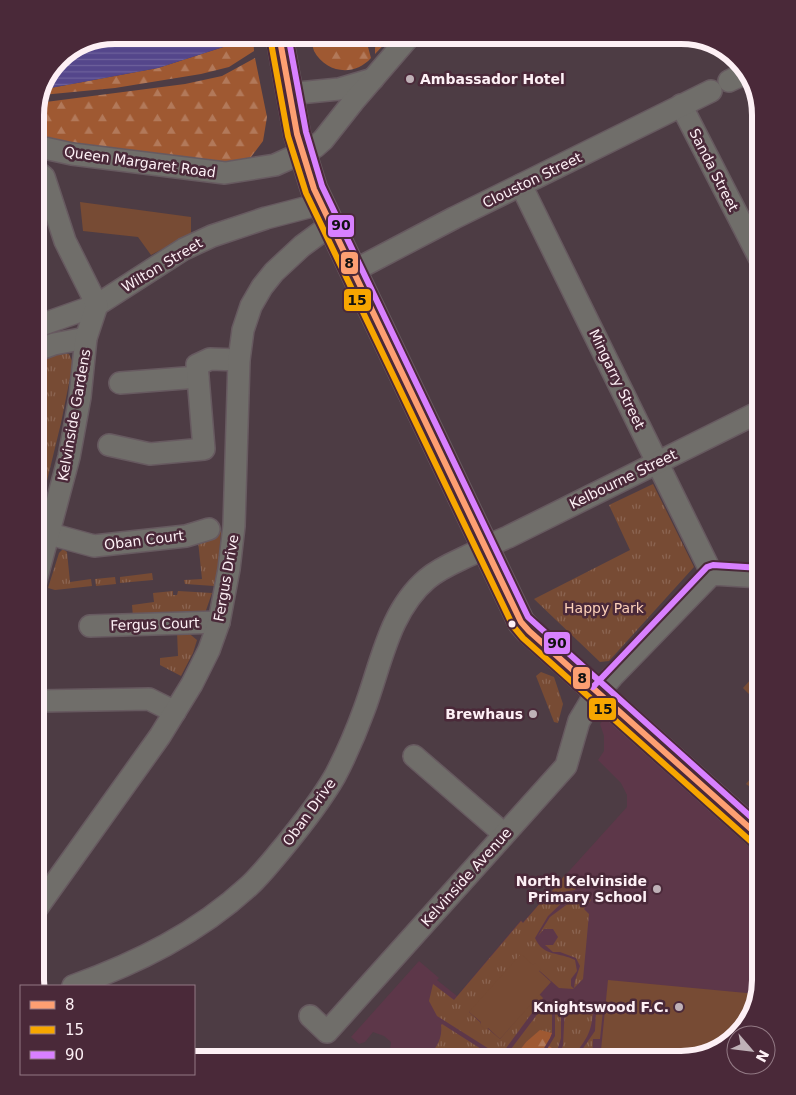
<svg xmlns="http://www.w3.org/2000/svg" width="796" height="1095" viewBox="0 0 796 1095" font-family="'DejaVu Sans',sans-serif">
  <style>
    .built { fill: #5d3749 }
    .grass { fill: url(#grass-tufts) }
    .forest { fill: url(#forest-firs) }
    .garden { fill: #774b34 }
    .water { fill: url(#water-rules) }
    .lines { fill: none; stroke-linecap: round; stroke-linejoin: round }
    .minor-casing { stroke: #675a60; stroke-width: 24 }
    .major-casing { stroke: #675a60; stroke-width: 29 }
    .minor { stroke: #706e6a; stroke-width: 21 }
    .major { stroke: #82807a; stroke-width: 26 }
    .bus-1-casing { stroke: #4a2939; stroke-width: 10 }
    .bus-2-casing { stroke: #4a2939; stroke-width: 10 }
    .bus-3-casing { stroke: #4a2939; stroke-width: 10 }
    .bus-1 { stroke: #fd9f72; stroke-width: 6 }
    .bus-2 { stroke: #f7a600; stroke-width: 6 }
    .bus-3 { stroke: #d880ff; stroke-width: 6 }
    .poi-dot { fill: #bfb1b7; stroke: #4a2939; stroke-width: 2 }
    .bus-dot { fill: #fdf0f5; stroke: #4a2939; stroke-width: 2 }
    .labels { text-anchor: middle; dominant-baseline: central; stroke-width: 5; stroke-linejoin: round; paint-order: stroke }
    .poi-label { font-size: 14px; font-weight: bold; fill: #fdf0f5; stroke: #4a2939; text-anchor: end }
    .street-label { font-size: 14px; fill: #fdf0f5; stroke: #4a2939 }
    .park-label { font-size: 14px; fill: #fdd1b9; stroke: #4a2939 }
    .rim { fill: none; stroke: #fdf0f5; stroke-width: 6 }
    .line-badge { stroke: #4a2939; stroke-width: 2 }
    .pale-badge-label { font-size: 14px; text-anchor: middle; font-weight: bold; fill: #111 }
  </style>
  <defs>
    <pattern id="grass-tufts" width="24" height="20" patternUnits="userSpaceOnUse" patternTransform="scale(1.25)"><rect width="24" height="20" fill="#774b34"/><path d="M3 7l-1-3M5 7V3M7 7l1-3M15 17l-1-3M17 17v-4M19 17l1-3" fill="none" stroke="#8b6552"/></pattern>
    <pattern id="forest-firs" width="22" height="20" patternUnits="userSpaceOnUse" patternTransform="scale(1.25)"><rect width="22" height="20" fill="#9f5932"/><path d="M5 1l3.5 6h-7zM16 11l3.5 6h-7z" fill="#b2795a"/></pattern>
    <pattern id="water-rules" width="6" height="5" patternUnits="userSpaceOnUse" patternTransform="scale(1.25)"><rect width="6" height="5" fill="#54468b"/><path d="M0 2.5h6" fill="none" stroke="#6e619c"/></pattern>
  </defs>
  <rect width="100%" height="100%" fill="#4d3c44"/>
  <path class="built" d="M606,717L761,858V981L750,1020L721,1049L682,1060H384L386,1056L390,1050L391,1042L384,1036L373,1032L365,1042L359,1044L351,1037L419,961L439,978L437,980L457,996L521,920L523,922L627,807V795L621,783L598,760L604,751V736L600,724Z"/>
  <g class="grass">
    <path d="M54,351L69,354L73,363L61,423L39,514L35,518V499L41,478L35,476V359Z"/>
    <path d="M653,484L694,567L609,661L600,662L534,599L630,550L609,505Z"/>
    <path d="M207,531H221L218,568L214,586L185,584L184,580L202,579L198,541Z"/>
    <path d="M63,549L67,552L70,582L91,579L92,586L55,590L48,588L59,553Z"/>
    <path d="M152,573L153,580L120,583V577Z"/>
    <path d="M115,577L116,584L96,586L95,579Z"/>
    <path d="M173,591V595H177L178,591L212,593L203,619L133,617L132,605L154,602L153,593Z"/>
    <path d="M36,616L39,659L36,663H35Z"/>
    <path d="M177,631H186L197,640L193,653L181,676L160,665V658L178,656Z"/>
    <path d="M761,668V691L757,696L755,694L758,690L754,686L749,694L743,688Z"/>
    <path d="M541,672L554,677L563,704L558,723L554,722L536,676Z"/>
    <path d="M761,766V788L756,791L746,784Z"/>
    <path d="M565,875L577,886L575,890L562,892L554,899L552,891Z"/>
    <path d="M581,891L591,900L584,909L589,914L583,979L574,988L575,981L580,966L576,958L560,952H553L545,945H553L558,937L553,929H544L538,936L550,917L573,900Z"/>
    <path d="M549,893L551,900L553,901L565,894L568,895V897L548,916L535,938C543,957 560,952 575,960L577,971L571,979V986L574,989L559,988L533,965L469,1012L481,1023L480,1024L487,1028L500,1039L539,994L543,998L504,1051L494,1052L437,1016L429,1001L433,984L454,1000L521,921L523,923Z"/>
    <path d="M545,1004L552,1010V1033L540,1031L526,1042L512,1060H425C435,1050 443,1040 441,1025L442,1024L489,1054C496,1058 501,1057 508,1053Z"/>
    <path d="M555,1006L561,1007V1038L557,1051L549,1046L555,1036Z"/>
    <path d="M565,1007L593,1009C592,1035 585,1040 571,1060H558L563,1045Z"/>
    <path d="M596,1010H603L600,1039H593L592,1059L577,1057L595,1031Z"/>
  </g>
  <g class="forest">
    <path d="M250,35H253L254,51L229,67L201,74L115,88L42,95L45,89L158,68L242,41Z"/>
    <path d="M311,35H375L368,47L371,58C354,77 326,73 314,51C312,46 312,40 311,35Z"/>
    <path d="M380,35H393L375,54V48Z"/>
    <path d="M255,58L267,117L263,141L248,161L211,166L50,141L42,135L35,132V109L38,103L185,84L222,76Z"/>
    <path d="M540,1030L552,1033L550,1038L537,1060H512L526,1042Z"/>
    <path d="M549,1046L557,1051L554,1058L556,1060H541Z"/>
  </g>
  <g class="garden">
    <path d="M80,202L191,217V234L151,255L138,237L83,231Z"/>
    <path d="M521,954L533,965L535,963L541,969L539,971L551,982L500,1039L488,1028L486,1030L480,1025L481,1022L469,1012Z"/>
    <path d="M608,980L757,994L750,1020L721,1049L682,1060H600Z"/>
  </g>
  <path class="water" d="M115,35H250L242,41L158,68L45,89L50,79L56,78L54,72L62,55Z"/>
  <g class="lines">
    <defs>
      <g id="minor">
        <path d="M729,81L748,72"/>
        <path d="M288,94L339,89L373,79"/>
        <path d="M681,105L761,261"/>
        <path d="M35,146L72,154L225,173L275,165L315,147L323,140L353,102L409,37"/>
        <path d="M521,185L712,574"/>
        <path d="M353,271L454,218L711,91"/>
        <path d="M35,327L97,305L184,249L212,236L266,218L320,204"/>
        <path d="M35,351L54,344L86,338"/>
        <path d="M120,383L198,377"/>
        <path d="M109,445L150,454L204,449L197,365L210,359L239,360"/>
        <path d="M35,532L50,534L94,546L186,536L209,529"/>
        <path d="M35,584L69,457L80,397L86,338L97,305L65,241L44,177L35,170"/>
        <path d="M90,626L219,622"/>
        <path d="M40,701L149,699L175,712"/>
        <path d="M414,756L504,834"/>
        <path d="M35,911L160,736L192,684L209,650L219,622L229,569L234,526L239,360L243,330L251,306L262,287L274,272L302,246L321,232L332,227"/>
        <path d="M73,986C137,963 198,933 249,886C261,875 271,862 282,849C301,826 320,802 335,776C346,755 356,732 364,710C381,665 389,611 427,579C441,567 458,561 474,553C485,547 496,542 508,537L761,411"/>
        <path d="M310,1016L327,1032L566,766L579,721L591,701L612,677L712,574L761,577"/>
      </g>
      <path id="major" d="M279,35L297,134L314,189L521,622L529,631L761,838"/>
    </defs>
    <use href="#minor" class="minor-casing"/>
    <use href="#major" class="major-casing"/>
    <use href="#minor" class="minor"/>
    <use href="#major" class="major"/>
    <defs>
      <path id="bus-1" d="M279,35L297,134L314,189L521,622L529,631L761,838"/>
      <path id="bus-2" d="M270,37L288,136L306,193L513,626L523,638L755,845"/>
      <g id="bus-3">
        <path d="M288,35L306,132L322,186L528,617L761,826"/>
        <path d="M593,687L707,567L713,565L761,568"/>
      </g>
    </defs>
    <use href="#bus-1" class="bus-1-casing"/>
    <use href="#bus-2" class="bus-2-casing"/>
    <use href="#bus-3" class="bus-3-casing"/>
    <use href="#bus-1" class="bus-1"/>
    <use href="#bus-2" class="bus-2"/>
    <use href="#bus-3" class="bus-3"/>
  </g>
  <g class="poi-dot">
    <circle cx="410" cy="79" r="5"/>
    <circle cx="533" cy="714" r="5"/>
    <circle cx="657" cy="889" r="5"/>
    <circle cx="679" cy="1007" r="5"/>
  </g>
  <circle class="bus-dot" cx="512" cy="624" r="4.5"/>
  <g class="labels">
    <g class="poi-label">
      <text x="420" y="79" text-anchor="start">Ambassador Hotel</text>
      <text x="523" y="714">Brewhaus</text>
      <text x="647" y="881">North Kelvinside<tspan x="647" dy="16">Primary School</tspan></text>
      <text x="669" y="1007">Knightswood F.C.</text>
    </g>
    <g class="street-label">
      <text transform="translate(140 162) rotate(8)">Queen Margaret Road</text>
      <text transform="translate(714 170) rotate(63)">Sanda Street</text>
      <text transform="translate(532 180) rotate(-26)">Clouston Street</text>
      <text transform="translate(162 265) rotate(-31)">Wilton Street</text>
      <text transform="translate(617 379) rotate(64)">Mingarry Street</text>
      <text transform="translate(74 415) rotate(-80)">Kelvinside Gardens</text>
      <text transform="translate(623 479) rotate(-26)">Kelbourne Street</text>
      <text transform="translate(144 540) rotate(-7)">Oban Court</text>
      <text transform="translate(226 578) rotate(-80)">Fergus Drive</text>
      <text transform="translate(155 624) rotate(-2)">Fergus Court</text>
      <text transform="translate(309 812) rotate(-54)">Oban Drive</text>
      <text transform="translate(466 877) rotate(-48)">Kelvinside Avenue</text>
    </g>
    <g class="park-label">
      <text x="604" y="608">Happy Park</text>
    </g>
  </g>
  <path d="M0 0H796V1095H0ZM115 44H681A71 71 0 0 1 752 115V980A71 71 0 0 1 681 1051H115A71 71 0 0 1 44 980V115A71 71 0 0 1 115 44Z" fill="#4a2939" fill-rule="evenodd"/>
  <path class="rim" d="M115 44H681A71 71 0 0 1 752 115V980A71 71 0 0 1 681 1051H115A71 71 0 0 1 44 980V115A71 71 0 0 1 115 44Z"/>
  <g class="line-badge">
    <rect x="327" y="214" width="28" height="24" rx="5" fill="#d880ff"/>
    <rect x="340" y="251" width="19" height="24" rx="5" fill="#fd9f72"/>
    <rect x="343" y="288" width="29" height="24" rx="5" fill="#f7a600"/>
    <rect x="543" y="631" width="28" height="24" rx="5" fill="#d880ff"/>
    <rect x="572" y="666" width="19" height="24" rx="5" fill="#fd9f72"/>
    <rect x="588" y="697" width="29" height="24" rx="5" fill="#f7a600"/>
  </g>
  <g class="pale-badge-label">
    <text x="341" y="230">90</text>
    <text x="349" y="268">8</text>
    <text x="357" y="305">15</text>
    <text x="557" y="648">90</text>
    <text x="582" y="683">8</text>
    <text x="603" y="714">15</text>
  </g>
  <rect x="20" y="985" width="175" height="90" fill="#4a2939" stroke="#927984"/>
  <rect x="30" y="1001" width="25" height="8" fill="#fd9f72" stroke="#927984"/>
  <text x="65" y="1010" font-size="15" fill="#fdf0f5">8</text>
  <rect x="30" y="1026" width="25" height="8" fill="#f7a600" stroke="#927984"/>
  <text x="65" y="1035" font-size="15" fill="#fdf0f5">15</text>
  <rect x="30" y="1051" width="25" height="8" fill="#d880ff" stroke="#927984"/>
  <text x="65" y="1060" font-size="15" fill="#fdf0f5">90</text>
  <g transform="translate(751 1050) rotate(118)"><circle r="24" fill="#4a2939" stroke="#927984"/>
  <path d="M0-4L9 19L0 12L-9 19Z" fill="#bfb1b7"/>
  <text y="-8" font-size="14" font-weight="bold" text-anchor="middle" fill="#fdf0f5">N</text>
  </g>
</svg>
